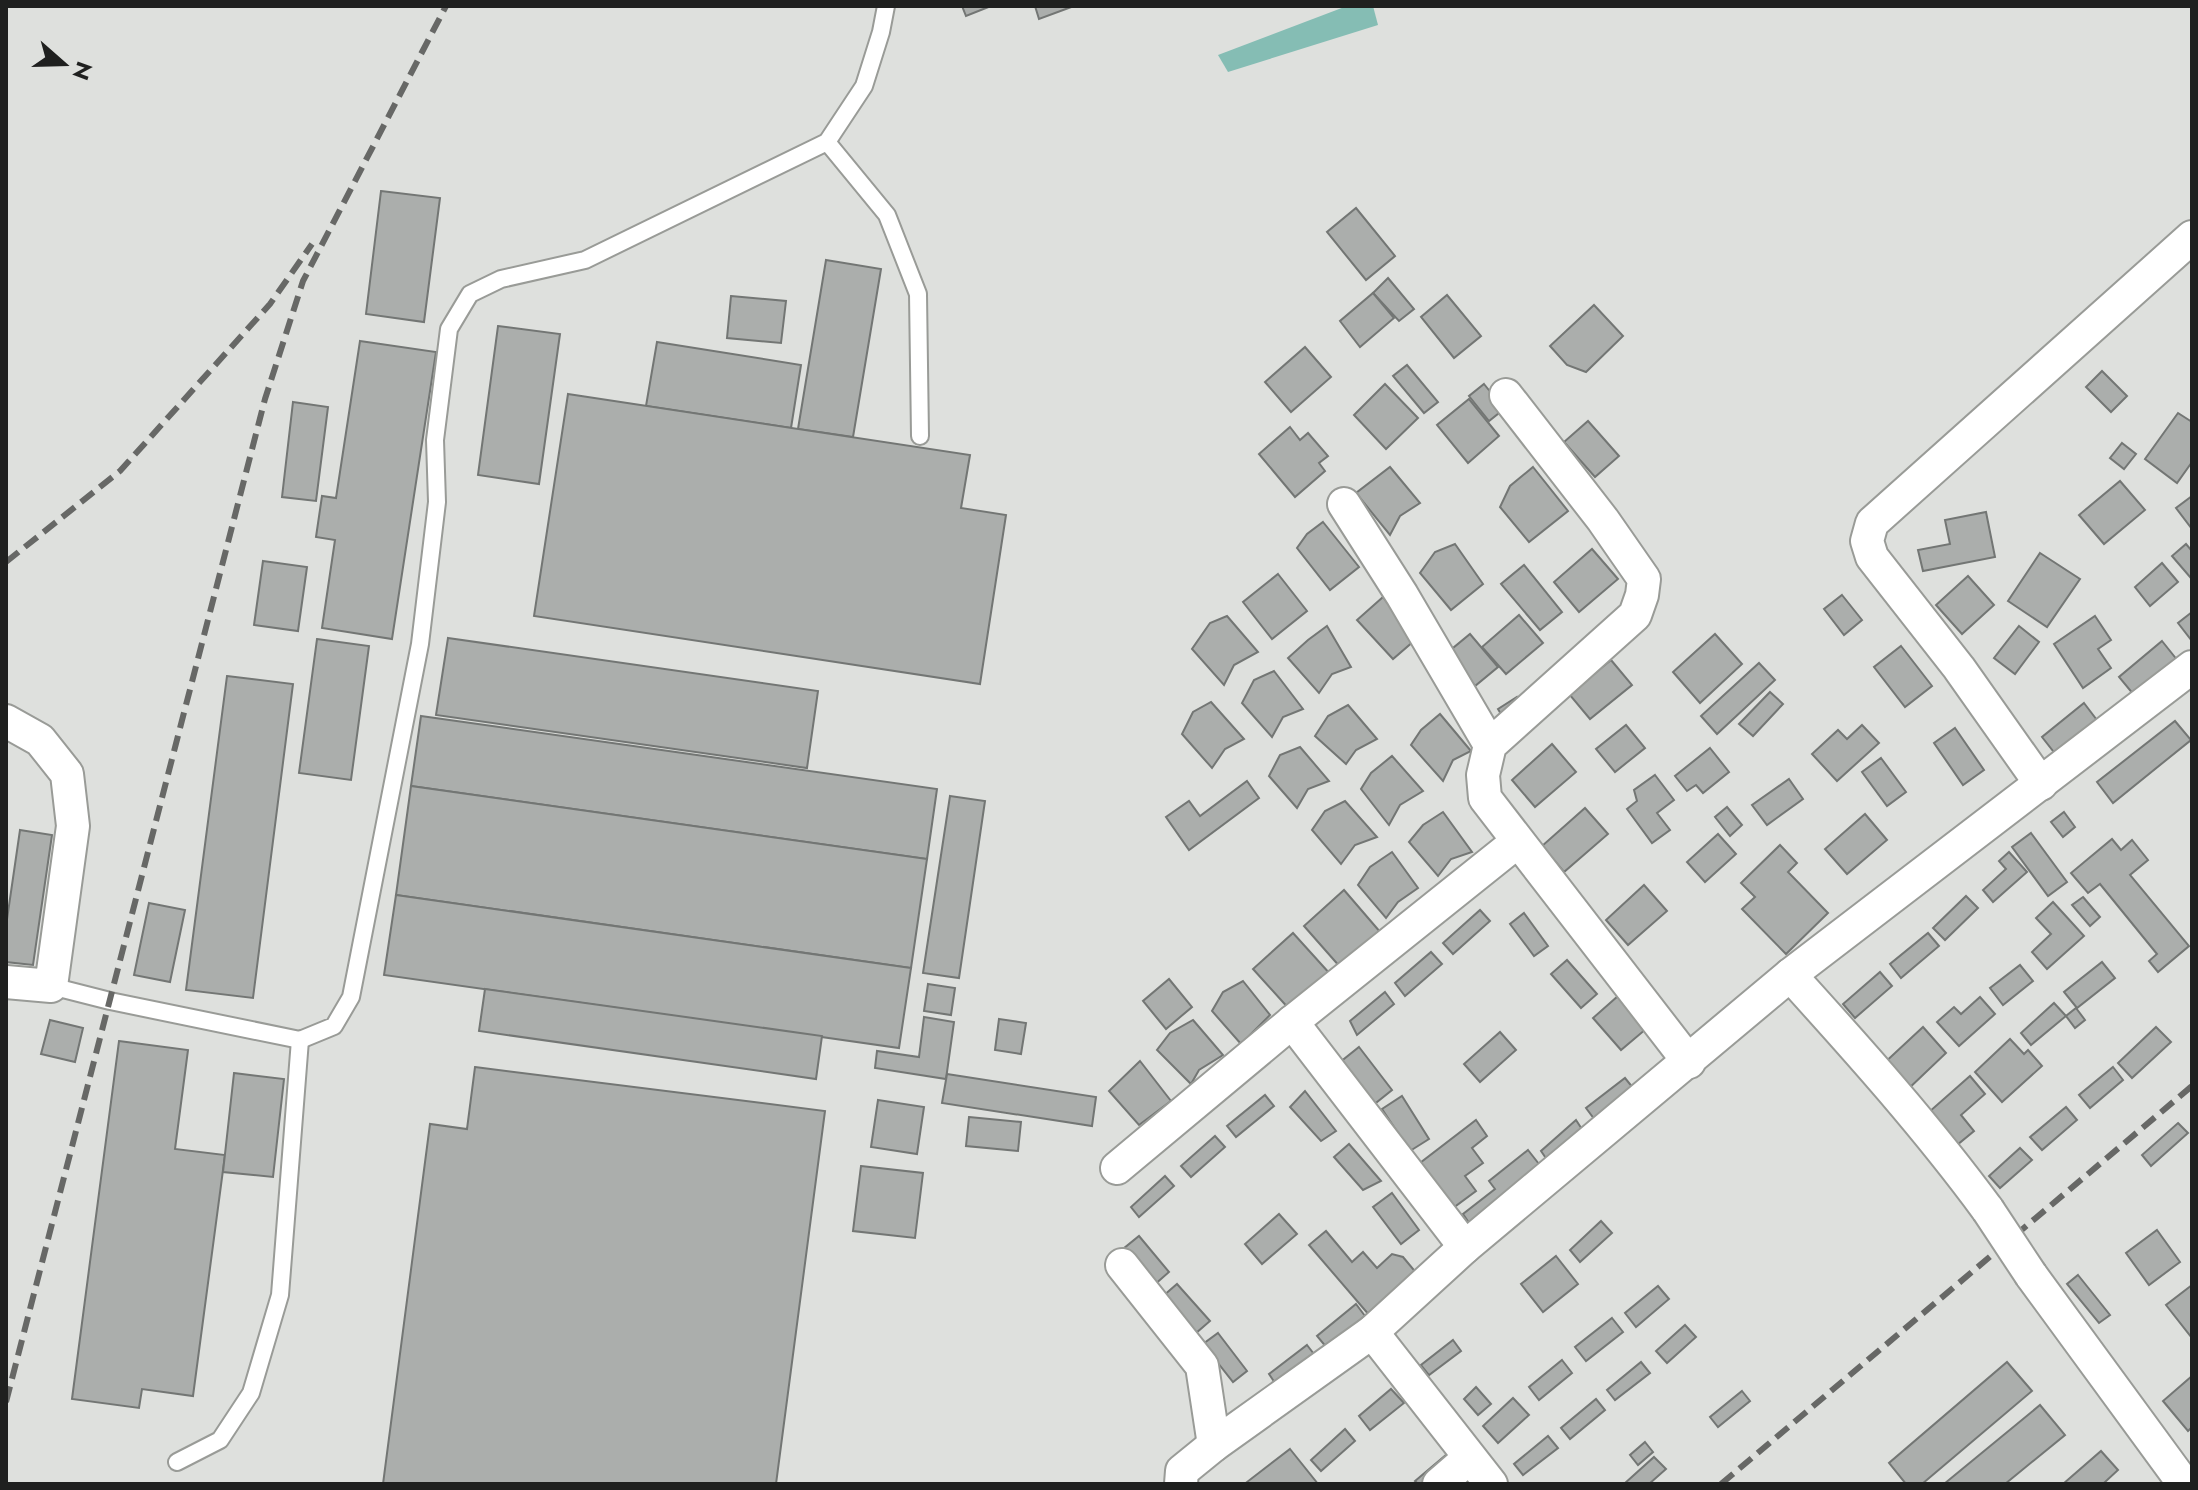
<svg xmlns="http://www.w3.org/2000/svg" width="2198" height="1490" viewBox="0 0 2198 1490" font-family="Jost,sans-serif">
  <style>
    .water { fill: #85bdb4 }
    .building { fill: #abaeac; stroke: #737674; stroke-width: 2 }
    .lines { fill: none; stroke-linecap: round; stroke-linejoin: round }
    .service-casing { stroke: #999b97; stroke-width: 20 }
    .minor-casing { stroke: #999b97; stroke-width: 36 }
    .service { stroke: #fff; stroke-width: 16 }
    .minor { stroke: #fff; stroke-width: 32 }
    .rail { stroke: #676866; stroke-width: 6; stroke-dasharray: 16 8; stroke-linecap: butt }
    .minor-bridge-casing { stroke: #999b97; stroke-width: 36; stroke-linecap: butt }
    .minor-bridge { stroke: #fff; stroke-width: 32 }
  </style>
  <rect width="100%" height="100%" fill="#dee0dd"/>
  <path class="water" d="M1347,6H1373L1378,25L1228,72L1218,55Z"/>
  <g class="building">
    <path d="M962,6H991L966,16Z"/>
    <path d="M1035,6H1074L1039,19Z"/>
    <path d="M381,191L440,198L424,322L366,314Z"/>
    <path d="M1356,208L1395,256L1366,280L1327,232Z"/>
    <path d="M826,260L881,269L853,437L798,429Z"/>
    <path d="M1388,278L1414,309L1399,321L1373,293Z"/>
    <path d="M1373,293L1394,318L1360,347L1340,321Z"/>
    <path d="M1447,295L1481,336L1454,358L1421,317Z"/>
    <path d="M731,296L786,301L781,343L727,338Z"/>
    <path d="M1594,305L1623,336L1586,372L1567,365L1550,346Z"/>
    <path d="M498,326L560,334L539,484L478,475Z"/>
    <path d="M360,341L436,352L392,639L322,628L335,540L316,537L322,496L336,498Z"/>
    <path d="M657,342L801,365L791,428L646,406Z"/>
    <path d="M1305,347L1331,377L1291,412L1265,382Z"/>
    <path d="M1407,365L1438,402L1424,413L1393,376Z"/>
    <path d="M2102,371L2127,396L2111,412L2086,387Z"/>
    <path d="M1385,384L1418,418L1386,449L1354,415Z"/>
    <path d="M1484,384L1504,409L1489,421L1469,396Z"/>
    <path d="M568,394L970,455L961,508L1006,515L980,684L534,616Z"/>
    <path d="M1469,399L1499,436L1468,463L1437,425Z"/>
    <path d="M293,402L328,407L316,501L282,497Z"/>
    <path d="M2178,413L2192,422V462L2177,483L2145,459Z"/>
    <path d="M1588,421L1619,456L1595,477L1564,442Z"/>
    <path d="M1290,427L1300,440L1308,433L1328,456L1319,463L1325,471L1295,497L1259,454Z"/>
    <path d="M2122,443L2136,454L2124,469L2110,458Z"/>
    <path d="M1390,467L1420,503L1400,516L1390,535L1356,493Z"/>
    <path d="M1533,467L1568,511L1529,542L1500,507L1510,486Z"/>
    <path d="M2120,481L2145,510L2104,544L2079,515Z"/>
    <path d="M2192,496V529L2176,508Z"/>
    <path d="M1986,512L1995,557L1923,571L1918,550L1950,544L1945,520Z"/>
    <path d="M1323,522L1359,567L1330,590L1297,548L1307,534Z"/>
    <path d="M1455,544L1483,584L1451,610L1420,573L1435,552Z"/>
    <path d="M2186,544L2192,551V575L2190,577L2172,556Z"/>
    <path d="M1592,549L1618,579L1579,612L1554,582Z"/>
    <path d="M2040,553L2080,579L2047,627L2008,601Z"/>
    <path d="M263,561L307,567L298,631L254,625Z"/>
    <path d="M2162,563L2178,582L2150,606L2135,587Z"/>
    <path d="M1524,565L1562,612L1540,630L1501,584Z"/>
    <path d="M1278,574L1307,611L1272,639L1243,602Z"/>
    <path d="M1968,576L1994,605L1962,634L1936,605Z"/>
    <path d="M1842,595L1862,620L1844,635L1824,609Z"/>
    <path d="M1383,597L1415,640L1393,659L1357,620Z"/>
    <path d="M2192,612V641L2178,623Z"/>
    <path d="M1519,615L1543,643L1506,674L1482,647Z"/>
    <path d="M1227,616L1258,652L1234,665L1224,685L1192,649L1210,623Z"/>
    <path d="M2095,616L2111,640L2098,649L2111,668L2083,688L2054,644Z"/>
    <path d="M1327,626L1351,667L1332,674L1319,693L1288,658L1308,640Z"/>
    <path d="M2019,626L2039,642L2015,674L1994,658Z"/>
    <path d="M1470,634L1498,667L1475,686L1447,653Z"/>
    <path d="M1715,634L1742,664L1700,703L1673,672Z"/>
    <path d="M448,638L818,691L807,768L436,715Z"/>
    <path d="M317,639L369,646L351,780L299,773Z"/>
    <path d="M2162,641L2182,666L2139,701L2119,677Z"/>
    <path d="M1901,646L1932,686L1905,707L1874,667Z"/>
    <path d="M1611,660L1632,685L1590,719L1569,694Z"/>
    <path d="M1759,663L1775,680L1717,734L1701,716Z"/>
    <path d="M1274,671L1303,709L1283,717L1272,737L1242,703L1254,680Z"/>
    <path d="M227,676L293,684L253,998L186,990Z"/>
    <path d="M1770,692L1783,704L1753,736L1739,724Z"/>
    <path d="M1517,697L1526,713L1507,724L1498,709Z"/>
    <path d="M1211,702L1244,739L1225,749L1212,768L1182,734L1193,712Z"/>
    <path d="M2084,703L2106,732L2064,765L2042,737Z"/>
    <path d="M1348,705L1377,739L1356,750L1346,764L1315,736L1328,716Z"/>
    <path d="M1440,714L1471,751L1453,760L1443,781L1411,745L1421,730Z"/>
    <path d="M421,716L937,789L927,859L411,786Z"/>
    <path d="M2175,721L2191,740L2113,803L2097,782Z"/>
    <path d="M1626,725L1645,748L1615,772L1596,749Z"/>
    <path d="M1862,725L1879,743L1837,781L1812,754L1838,730L1847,739Z"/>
    <path d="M1955,728L1984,770L1963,785L1934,743Z"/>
    <path d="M1552,744L1576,772L1535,807L1512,780Z"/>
    <path d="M1300,747L1329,781L1308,789L1297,808L1269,776L1280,755Z"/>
    <path d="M1710,748L1729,772L1703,793L1696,785L1687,791L1675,776Z"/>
    <path d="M1392,756L1423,791L1400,805L1389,825L1361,789L1371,773Z"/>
    <path d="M1881,758L1906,792L1887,806L1862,772Z"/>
    <path d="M1655,775L1674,800L1657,813L1670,830L1652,843L1627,809L1637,801L1634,790Z"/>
    <path d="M1789,779L1803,799L1767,825L1752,805Z"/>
    <path d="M1247,781L1259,798L1189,850L1166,817L1189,801L1200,816Z"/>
    <path d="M411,786L927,859L911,968L396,895Z"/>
    <path d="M950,796L985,801L959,978L923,973Z"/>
    <path d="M1345,801L1377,837L1355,845L1341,864L1312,830L1325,811Z"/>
    <path d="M1727,807L1742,825L1730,836L1715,817Z"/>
    <path d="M1585,808L1608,834L1564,872L1542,846Z"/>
    <path d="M1443,812L1472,852L1451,859L1438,876L1409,842L1423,825Z"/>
    <path d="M2064,812L2075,827L2063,837L2051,822Z"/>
    <path d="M1865,814L1887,840L1847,874L1825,849Z"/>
    <path d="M20,830L52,835L33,965L6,962V926Z"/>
    <path d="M2031,833L2067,882L2048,896L2012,847Z"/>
    <path d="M1718,834L1736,854L1705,882L1687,862Z"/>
    <path d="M2112,839L2121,850L2132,840L2148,860L2130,875L2189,946L2158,972L2149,961L2157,954L2100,884L2088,893L2071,873Z"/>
    <path d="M1780,845L1797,863L1788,872L1828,913L1786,954L1742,909L1755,897L1741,883Z"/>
    <path d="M1392,852L1418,888L1398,902L1386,918L1358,885L1370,867Z"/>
    <path d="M2009,852L2027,872L1993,902L1983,890L2006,869L1999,861Z"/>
    <path d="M1644,885L1667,911L1628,945L1606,920Z"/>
    <path d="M1344,890L1381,933L1341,968L1304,926Z"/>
    <path d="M396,895L911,968L899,1048L384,975Z"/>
    <path d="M1966,896L1978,908L1945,940L1933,928Z"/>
    <path d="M2083,897L2100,917L2090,926L2072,905Z"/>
    <path d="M2053,902L2084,936L2047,969L2032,952L2051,934L2036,918Z"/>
    <path d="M149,903L185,910L170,982L134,975Z"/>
    <path d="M1480,910L1490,921L1453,954L1443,943Z"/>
    <path d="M1524,913L1548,946L1534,956L1510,924Z"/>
    <path d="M1293,933L1331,975L1291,1011L1253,969Z"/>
    <path d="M1928,933L1939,946L1901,978L1890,964Z"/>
    <path d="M1431,952L1442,964L1405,996L1395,983Z"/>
    <path d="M1567,960L1597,994L1581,1008L1551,974Z"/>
    <path d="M2102,962L2115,978L2077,1008L2064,992Z"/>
    <path d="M2020,965L2033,981L2003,1005L1990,988Z"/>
    <path d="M1880,972L1892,986L1855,1018L1843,1004Z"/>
    <path d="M1169,979L1192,1007L1166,1029L1143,1001Z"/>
    <path d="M1243,981L1270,1015L1241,1044L1212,1011L1223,992Z"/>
    <path d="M928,984L955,988L951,1015L924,1011Z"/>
    <path d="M485,989L822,1036L816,1079L479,1031Z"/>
    <path d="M1385,992L1394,1004L1357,1035L1350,1021Z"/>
    <path d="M1618,996L1646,1029L1621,1050L1593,1018Z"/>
    <path d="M1980,997L1995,1014L1959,1046L1937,1022L1954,1007L1961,1014Z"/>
    <path d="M2054,1003L2066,1016L2031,1045L2021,1033Z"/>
    <path d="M2076,1008L2085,1020L2075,1028L2066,1016Z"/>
    <path d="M924,1017L954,1022L946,1079L875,1068L877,1051L919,1057Z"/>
    <path d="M999,1019L1026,1023L1021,1054L995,1050Z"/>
    <path d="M50,1020L83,1028L75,1062L41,1054Z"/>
    <path d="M1193,1020L1223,1055L1199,1070L1191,1084L1157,1050L1170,1033Z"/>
    <path d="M1923,1027L1946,1053L1905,1092L1881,1066Z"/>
    <path d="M2156,1027L2171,1042L2132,1078L2118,1063Z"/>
    <path d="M1500,1032L1516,1050L1480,1082L1464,1064Z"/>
    <path d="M2010,1039L2024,1054L2028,1050L2042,1066L2002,1102L1975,1072Z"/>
    <path d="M119,1041L188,1050L175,1149L225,1155L193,1396L142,1389L139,1408L72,1399Z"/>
    <path d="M1359,1047L1392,1090L1372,1106L1339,1063Z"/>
    <path d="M1140,1061L1171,1101L1139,1125L1109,1091Z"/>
    <path d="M475,1067L825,1111L776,1484H383L430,1124L467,1129Z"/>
    <path d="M2113,1067L2123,1080L2090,1108L2079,1095Z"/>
    <path d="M234,1073L284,1079L273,1177L223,1172Z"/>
    <path d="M947,1074L1096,1097L1092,1126L942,1103Z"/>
    <path d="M1970,1076L1985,1094L1961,1115L1974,1131L1957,1145L1929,1112Z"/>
    <path d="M1625,1078L1638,1094L1598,1124L1586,1108Z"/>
    <path d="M1305,1091L1336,1131L1321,1141L1290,1107Z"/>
    <path d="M1265,1095L1274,1106L1236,1137L1227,1126Z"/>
    <path d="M1402,1096L1429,1139L1410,1151L1382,1109Z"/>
    <path d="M878,1100L924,1107L917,1154L871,1147Z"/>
    <path d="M2066,1107L2077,1120L2042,1150L2030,1137Z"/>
    <path d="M969,1117L1021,1122L1018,1151L966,1146Z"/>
    <path d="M1476,1120L1487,1136L1472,1148L1483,1163L1465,1176L1476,1191L1453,1208L1420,1163Z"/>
    <path d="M1576,1120L1587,1137L1552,1167L1541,1151Z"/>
    <path d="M2178,1123L2188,1133L2151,1166L2142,1155Z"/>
    <path d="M1215,1136L1225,1147L1191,1177L1181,1166Z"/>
    <path d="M1349,1144L1381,1181L1363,1190L1334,1157Z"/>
    <path d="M2020,1148L2032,1160L2000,1188L1989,1176Z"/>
    <path d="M1528,1150L1546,1173L1474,1230L1463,1214L1495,1189L1489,1181Z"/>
    <path d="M861,1166L923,1173L915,1238L853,1231Z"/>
    <path d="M1165,1176L1174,1186L1139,1217L1131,1207Z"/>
    <path d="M1392,1193L1419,1230L1401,1244L1373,1207Z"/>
    <path d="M1279,1214L1297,1234L1262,1264L1245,1244Z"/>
    <path d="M1601,1221L1612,1233L1580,1262L1570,1250Z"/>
    <path d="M2157,1230L2180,1262L2149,1285L2126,1253Z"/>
    <path d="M1326,1231L1352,1262L1363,1252L1377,1268L1392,1254L1403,1257L1418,1275L1370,1316L1309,1245Z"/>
    <path d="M1139,1236L1169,1272L1153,1286L1123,1249Z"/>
    <path d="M1556,1256L1578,1284L1543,1312L1521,1284Z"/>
    <path d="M2078,1275L2110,1315L2099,1323L2067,1284Z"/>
    <path d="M1177,1284L1210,1321L1196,1333L1163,1296Z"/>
    <path d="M2192,1285V1338L2166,1305Z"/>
    <path d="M1658,1286L1669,1299L1636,1327L1625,1313Z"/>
    <path d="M1356,1304L1365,1316L1327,1348L1317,1336Z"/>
    <path d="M1612,1318L1623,1332L1586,1361L1575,1347Z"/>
    <path d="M1685,1325L1696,1337L1667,1363L1656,1351Z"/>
    <path d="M1218,1333L1247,1371L1233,1382L1203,1344Z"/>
    <path d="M1453,1340L1461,1351L1429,1375L1421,1365Z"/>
    <path d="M1307,1345L1317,1358L1279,1389L1269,1374Z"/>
    <path d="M1562,1360L1572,1373L1539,1400L1529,1387Z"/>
    <path d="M1641,1362L1650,1373L1615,1400L1607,1390Z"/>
    <path d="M2007,1362L2032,1391L1922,1484H1906L1889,1463Z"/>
    <path d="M2192,1376V1427L2188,1431L2163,1401Z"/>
    <path d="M1476,1387L1491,1404L1478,1415L1464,1399Z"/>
    <path d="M1391,1389L1404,1403L1370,1430L1359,1416Z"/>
    <path d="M1742,1391L1750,1401L1718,1427L1710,1417Z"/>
    <path d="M1513,1398L1529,1415L1498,1443L1483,1426Z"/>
    <path d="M1596,1399L1605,1410L1570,1439L1561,1428Z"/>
    <path d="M2040,1405L2065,1435L2005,1484H1944Z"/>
    <path d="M1345,1429L1355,1441L1321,1471L1311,1460Z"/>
    <path d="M1548,1436L1558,1448L1523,1475L1514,1464Z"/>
    <path d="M1645,1442L1653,1452L1638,1465L1630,1455Z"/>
    <path d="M1290,1449L1318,1484H1249L1247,1482Z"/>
    <path d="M2101,1451L2118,1470L2105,1482L2107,1484H2063Z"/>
    <path d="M1446,1455L1456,1466L1435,1484H1418L1415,1481Z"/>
    <path d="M1654,1457L1666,1469L1649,1484H1624Z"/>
  </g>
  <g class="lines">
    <defs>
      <g id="service">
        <path d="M827,142L887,215L918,294L920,436"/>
        <path d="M51,986L110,1001L300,1040L334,1026L351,997L420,644L437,502L435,440L449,329L470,294L501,279L585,260L827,142L864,86L881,32L886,6"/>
        <path d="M177,1462L220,1440L251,1393L280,1295L300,1040"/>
      </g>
      <g id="minor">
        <path d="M1506,395L1603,520L1644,579L1642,595L1635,615L1490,745L1483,775L1485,798L1689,1062"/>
        <path d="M1344,504L1402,595L1490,745"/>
        <path d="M6,721L40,740L67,774L73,826L51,986L6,982"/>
        <path d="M2041,784L1959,668L1872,557L1867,541L1872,523L2192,237"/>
        <path d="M1790,975C1859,1051 1927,1127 1988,1210"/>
        <path d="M1292,1022L1465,1247"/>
        <path d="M1117,1168L1292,1022L1517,842"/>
        <path d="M1122,1265L1202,1366L1214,1445"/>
        <path d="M2031,1275L2184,1484"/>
        <path d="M1372,1332L1491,1484"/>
        <path d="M1181,1484L1182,1471L1214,1445L1372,1332L1465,1247L1790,975L2192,667"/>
        <path d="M1439,1484L1469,1458"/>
      </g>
    </defs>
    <use href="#service" class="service-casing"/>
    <use href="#minor" class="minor-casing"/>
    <use href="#service" class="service"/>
    <use href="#minor" class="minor"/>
    <g class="rail">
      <path d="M6,562L120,471L270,304L312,244"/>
      <path d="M6,1402L265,399L303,281L446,6"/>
      <path d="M1721,1484L2192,1086"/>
    </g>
    <defs>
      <path id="minor-bridge" d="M1988,1210L2031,1275"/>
    </defs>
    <use href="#minor-bridge" class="minor-bridge-casing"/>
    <use href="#minor-bridge" class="minor-bridge"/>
  </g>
  <rect width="2198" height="1490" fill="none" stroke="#1f201f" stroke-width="16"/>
  <g transform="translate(64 64) rotate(110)" stroke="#dee0dd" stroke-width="6" paint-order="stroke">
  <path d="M0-6L14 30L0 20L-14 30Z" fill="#1f201f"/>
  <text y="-12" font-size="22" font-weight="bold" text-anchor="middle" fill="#1f201f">N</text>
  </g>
</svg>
